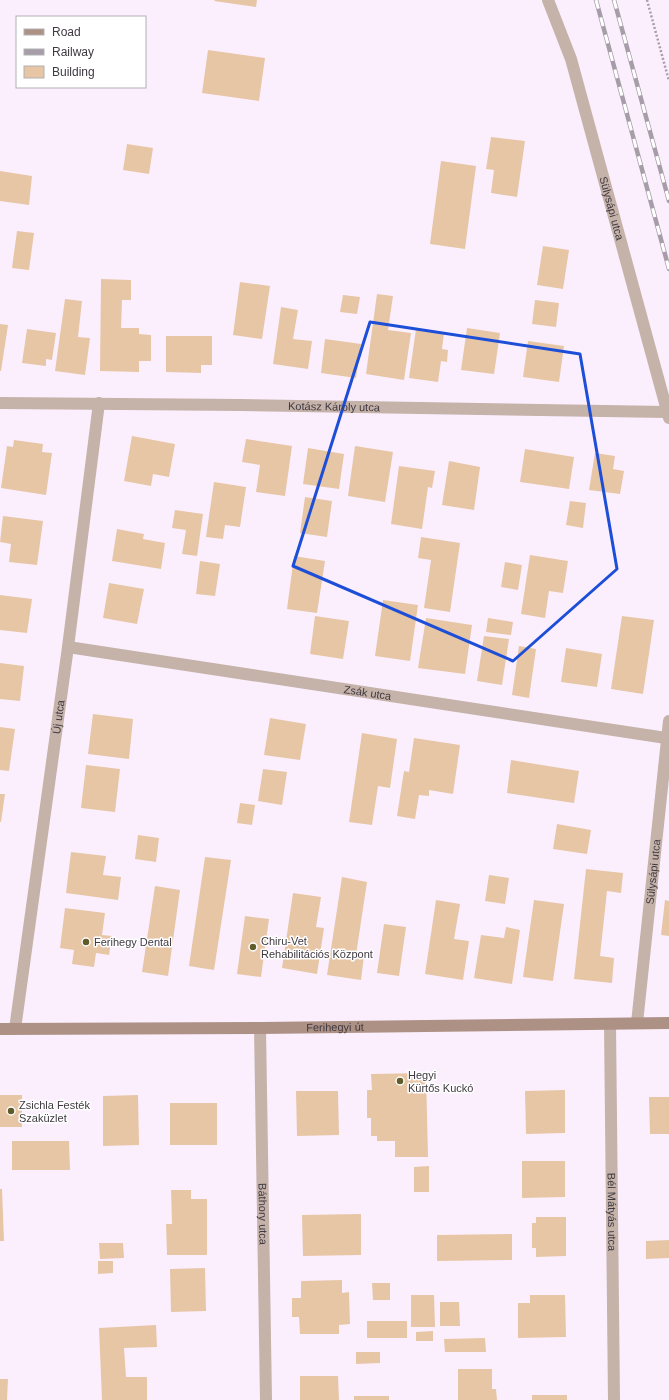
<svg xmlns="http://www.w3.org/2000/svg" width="669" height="1400" viewBox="0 0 669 1400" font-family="Arial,sans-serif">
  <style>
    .building { fill: #e7c6a6 }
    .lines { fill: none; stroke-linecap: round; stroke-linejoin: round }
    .path { stroke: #a89eaa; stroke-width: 2.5; stroke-dasharray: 2 2; stroke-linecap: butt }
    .minor { stroke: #c5b2a9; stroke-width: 12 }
    .secondary { stroke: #ae9185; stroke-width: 12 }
    .rail-casing { stroke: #a69da8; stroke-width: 4.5 }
    .rail { stroke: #fff; stroke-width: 3; stroke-dasharray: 9; stroke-linecap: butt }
    .marked { fill: none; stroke: #1d4ed8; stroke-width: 3; stroke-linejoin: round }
    .poi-dot { fill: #5f5c29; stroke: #fff; stroke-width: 1.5 }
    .labels { text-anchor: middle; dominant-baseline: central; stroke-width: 3; stroke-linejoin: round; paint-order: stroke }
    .street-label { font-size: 11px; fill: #3f3941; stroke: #fff }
    .poi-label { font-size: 11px; fill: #3f3941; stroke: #fff; text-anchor: start }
  </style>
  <rect width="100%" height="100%" fill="#fbeffe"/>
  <g class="building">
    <path d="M215,0H257L256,7L214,1Z"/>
    <path d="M208,50L265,58L259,101L202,93Z"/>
    <path d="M491,137L525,141L517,197L491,193L494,170L486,169Z"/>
    <path d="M127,144L153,148L149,174L123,170Z"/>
    <path d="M441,161L476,166L465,249L430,244Z"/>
    <path d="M0,171L32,176L29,205L0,201Z"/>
    <path d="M17,231L34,233L29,270L12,268Z"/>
    <path d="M543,246L569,250L563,289L537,285Z"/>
    <path d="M101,279L131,280V300H122L121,328H139V334L151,335V361H139V372L100,371Z"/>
    <path d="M240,282L270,286L262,339L233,335Z"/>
    <path d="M377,294L393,296L388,330L411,333L404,380L366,374Z"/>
    <path d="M343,295L360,297L357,314L340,312Z"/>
    <path d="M65,299L82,301L78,337L90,338L85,375L55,371Z"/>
    <path d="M535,300L559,303L556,327L532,324Z"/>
    <path d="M281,307L298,310L293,339L312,341L308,369L273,364Z"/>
    <path d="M0,324L8,325L1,371H0Z"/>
    <path d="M467,328L500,333L494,374L461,370Z"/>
    <path d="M27,329L56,333L52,360L46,359V366L22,363Z"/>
    <path d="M416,329L444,333L442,349L448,350L447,362L441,361L438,382L409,378Z"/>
    <path d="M166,336H212V365H201V373L166,372Z"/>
    <path d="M325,339L361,344L356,378L321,373Z"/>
    <path d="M528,341L564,346L559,382L523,377Z"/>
    <path d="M132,436L175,444L169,477L153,474L151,486L124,481Z"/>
    <path d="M246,439L292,446L285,496L256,492L260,465L242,462Z"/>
    <path d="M14,440L43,444L42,452L52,453L46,495L1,488L7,446L13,447Z"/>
    <path d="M355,446L393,452L385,502L348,496Z"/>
    <path d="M308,448L344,454L339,489L303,484Z"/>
    <path d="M525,449L574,457L569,489L520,482Z"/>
    <path d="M595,453L615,456L613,469L624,471L620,494L589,490Z"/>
    <path d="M449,461L480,467L474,510L442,505Z"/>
    <path d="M399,466L435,471L432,488L428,487L422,529L391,524Z"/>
    <path d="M214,482L246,487L240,527L225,525L223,539L206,537Z"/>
    <path d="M305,497L332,501L327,537L300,533Z"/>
    <path d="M570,501L586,503L583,528L566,525Z"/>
    <path d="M175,510L203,514L197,556L182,554L186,530L172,528Z"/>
    <path d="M3,516L43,521L37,565L9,562L11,544L0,542Z"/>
    <path d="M117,529L144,534L143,539L165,543L161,569L112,561Z"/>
    <path d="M421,537L460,543L450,612L424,608L431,560L418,558Z"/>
    <path d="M530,555L568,561L563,593L549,591L545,618L521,614Z"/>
    <path d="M294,556L325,561L317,613L287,609Z"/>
    <path d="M200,561L220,564L215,596L196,594Z"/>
    <path d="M505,562L522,565L518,590L501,587Z"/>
    <path d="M109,583L144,589L137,624L103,618Z"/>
    <path d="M0,595L32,599L27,633L0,630Z"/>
    <path d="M383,600L418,605L410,661L375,656Z"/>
    <path d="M315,616L349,621L343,659L310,654Z"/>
    <path d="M622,616L654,620L643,694L611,689Z"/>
    <path d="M426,618L472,625L465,674L418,668Z"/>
    <path d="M488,618L513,622L511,635L486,632Z"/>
    <path d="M484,636L509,639L502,685L477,681Z"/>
    <path d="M519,646L536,649L529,698L512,695Z"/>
    <path d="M566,648L602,654L597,687L561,682Z"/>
    <path d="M0,663L24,666L20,701L0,699Z"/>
    <path d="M93,714L133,719L129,759L88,754Z"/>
    <path d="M270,718L306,724L300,760L264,755Z"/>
    <path d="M0,727L15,729L9,771L0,770Z"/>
    <path d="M362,733L397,739L390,788L378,786L372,825L349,822Z"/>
    <path d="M414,738L460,745L453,794L429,790V796L419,795L415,819L397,816L404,771L409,772Z"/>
    <path d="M511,760L579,771L574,803L507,793Z"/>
    <path d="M86,765L120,769L115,812L81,808Z"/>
    <path d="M263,769L287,772L282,805L258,801Z"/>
    <path d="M0,794H5L1,822H0Z"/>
    <path d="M240,803L255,805L252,825L237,823Z"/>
    <path d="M557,824L591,830L587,854L553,849Z"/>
    <path d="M138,835L159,838L156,862L135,859Z"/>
    <path d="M71,852L106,856L103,875L121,877L118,900L66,893Z"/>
    <path d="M205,857L231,860L214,970L189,966Z"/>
    <path d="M586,869L623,873L621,893L607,891L600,956L614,958L612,983L574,979Z"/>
    <path d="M489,875L509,878L505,904L485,901Z"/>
    <path d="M342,877L367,882L356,955L364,956L361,980L327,975Z"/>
    <path d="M155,886L180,890L168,976L142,972Z"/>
    <path d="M293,893L321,897L316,927L324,928L317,974L282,968Z"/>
    <path d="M436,900L460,904L454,939L469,941L463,980L425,974Z"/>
    <path d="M534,900L564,904L553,981L523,977Z"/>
    <path d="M665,900L669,901V936L661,935Z"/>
    <path d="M65,908L105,913L102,935L112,936L109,955L96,953L94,967L72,964L74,950L60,948Z"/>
    <path d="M245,916L269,919L261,977L237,974Z"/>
    <path d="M384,924L406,927L399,976L377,973Z"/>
    <path d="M506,927L520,930L512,984L474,978L481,935L504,938Z"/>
    <path d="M426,1073L428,1157H395V1141H377V1136H371V1118H367V1090H372L371,1074Z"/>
    <path d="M565,1090V1133L526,1134L525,1091Z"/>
    <path d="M296,1091H338L339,1135L297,1136Z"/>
    <rect x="0" y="1095" width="22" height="32"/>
    <path d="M138,1095L139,1145L103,1146V1096Z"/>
    <path d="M649,1097H669V1134H650Z"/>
    <rect x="170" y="1103" width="47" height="42"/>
    <path d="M12,1141H69L70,1170H12Z"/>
    <path d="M522,1161H565V1197L522,1198Z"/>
    <path d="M429,1166V1192H414V1167Z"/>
    <path d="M0,1189H2L4,1241H0Z"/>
    <path d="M171,1190H191V1199H207V1255H167L166,1224H172Z"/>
    <path d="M361,1214V1255L303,1256L302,1215Z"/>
    <path d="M536,1217H566V1256L536,1257V1248H532V1223H536Z"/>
    <path d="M512,1234V1260L437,1261V1235Z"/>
    <path d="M669,1240V1258L646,1259V1241Z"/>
    <path d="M99,1243H123L124,1258L100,1259Z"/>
    <path d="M98,1261H113V1273L98,1274Z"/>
    <path d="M205,1268L206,1311L171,1312L170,1269Z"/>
    <path d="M342,1280V1293L349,1292L350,1324L339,1325V1334H300L299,1317H292V1298H301V1281Z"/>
    <path d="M372,1283H390V1300H373Z"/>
    <path d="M411,1295H434L435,1327H411Z"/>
    <path d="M530,1295H565L566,1337L518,1338V1303H530Z"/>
    <path d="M440,1302H459L460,1326H440Z"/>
    <rect x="367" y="1321" width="40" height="17"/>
    <path d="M156,1325L157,1347L124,1348L126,1377H147V1400H102L99,1328Z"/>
    <path d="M433,1331V1341H416V1332Z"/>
    <path d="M485,1338L486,1352H445L444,1339Z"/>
    <path d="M356,1352H380V1363L356,1364Z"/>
    <path d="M458,1369H492V1389H496L497,1400H458Z"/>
    <path d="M300,1376H338L339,1400H300Z"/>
    <path d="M0,1379H8L7,1400H0Z"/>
    <rect x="532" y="1395" width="35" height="5"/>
    <rect x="354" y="1396" width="35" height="4"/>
  </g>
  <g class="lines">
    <path class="path" d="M647,0L669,81"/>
    <g class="minor">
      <path id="s1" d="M548,0L571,59L669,418"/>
      <path id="s2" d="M0,403L241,405L667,412"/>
      <path id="s3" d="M68,647L666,738"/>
      <path id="s4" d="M637,1023L669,721"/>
      <path id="s5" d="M610,1024L614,1400"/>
      <path id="s6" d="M260,1028L266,1400"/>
      <path id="s7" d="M15,1029L68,647L99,403"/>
    </g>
    <path class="secondary" id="s8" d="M0,1029L260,1028L669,1023"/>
    <defs>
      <g id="rail">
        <path d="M596,0L669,269"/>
        <path d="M614,0L669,201"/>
      </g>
    </defs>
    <use href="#rail" class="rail-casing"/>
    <use href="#rail" class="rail"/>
  </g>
  <path class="marked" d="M370,322L580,354L617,569L513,661L293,566Z"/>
  <g class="poi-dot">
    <circle cx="86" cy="942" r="4"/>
    <circle cx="253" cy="947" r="4"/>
    <circle cx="400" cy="1081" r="4"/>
    <circle cx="11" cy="1111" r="4"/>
  </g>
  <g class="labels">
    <g class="street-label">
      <text stroke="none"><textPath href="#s1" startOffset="218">Sülysápi utca</textPath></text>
      <text stroke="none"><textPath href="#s2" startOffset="334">Kotász Károly utca</textPath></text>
      <text stroke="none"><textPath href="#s3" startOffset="303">Zsák utca</textPath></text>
      <text stroke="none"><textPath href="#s7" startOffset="315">Új utca</textPath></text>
      <text stroke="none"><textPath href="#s4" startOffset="152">Sülysápi utca</textPath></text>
      <text stroke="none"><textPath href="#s8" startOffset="335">Ferihegyi út</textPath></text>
      <text stroke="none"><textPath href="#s5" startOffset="188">Bél Mátyás utca</textPath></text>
      <text stroke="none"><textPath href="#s6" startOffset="186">Báthory utca</textPath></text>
    </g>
    <g class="poi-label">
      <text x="261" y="941">Chiru-Vet<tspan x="261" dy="13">Rehabilitációs Központ</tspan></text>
      <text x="94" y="942">Ferihegy Dental</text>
      <text x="408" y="1075">Hegyi<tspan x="408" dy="13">Kürtős Kuckó</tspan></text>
      <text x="19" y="1105">Zsichla Festék<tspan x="19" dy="13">Szaküzlet</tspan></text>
    </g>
  </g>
  <rect x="16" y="16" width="130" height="72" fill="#ffffff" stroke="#b2b0b3"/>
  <rect x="24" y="29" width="20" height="6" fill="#ae9185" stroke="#b2b0b3"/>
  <text x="52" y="36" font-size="12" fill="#3f3941">Road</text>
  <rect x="24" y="49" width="20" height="6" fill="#a69da8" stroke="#b2b0b3"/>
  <text x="52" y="56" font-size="12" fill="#3f3941">Railway</text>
  <rect x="24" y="66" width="20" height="12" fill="#e7c6a6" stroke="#b2b0b3"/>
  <text x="52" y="76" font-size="12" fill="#3f3941">Building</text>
</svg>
